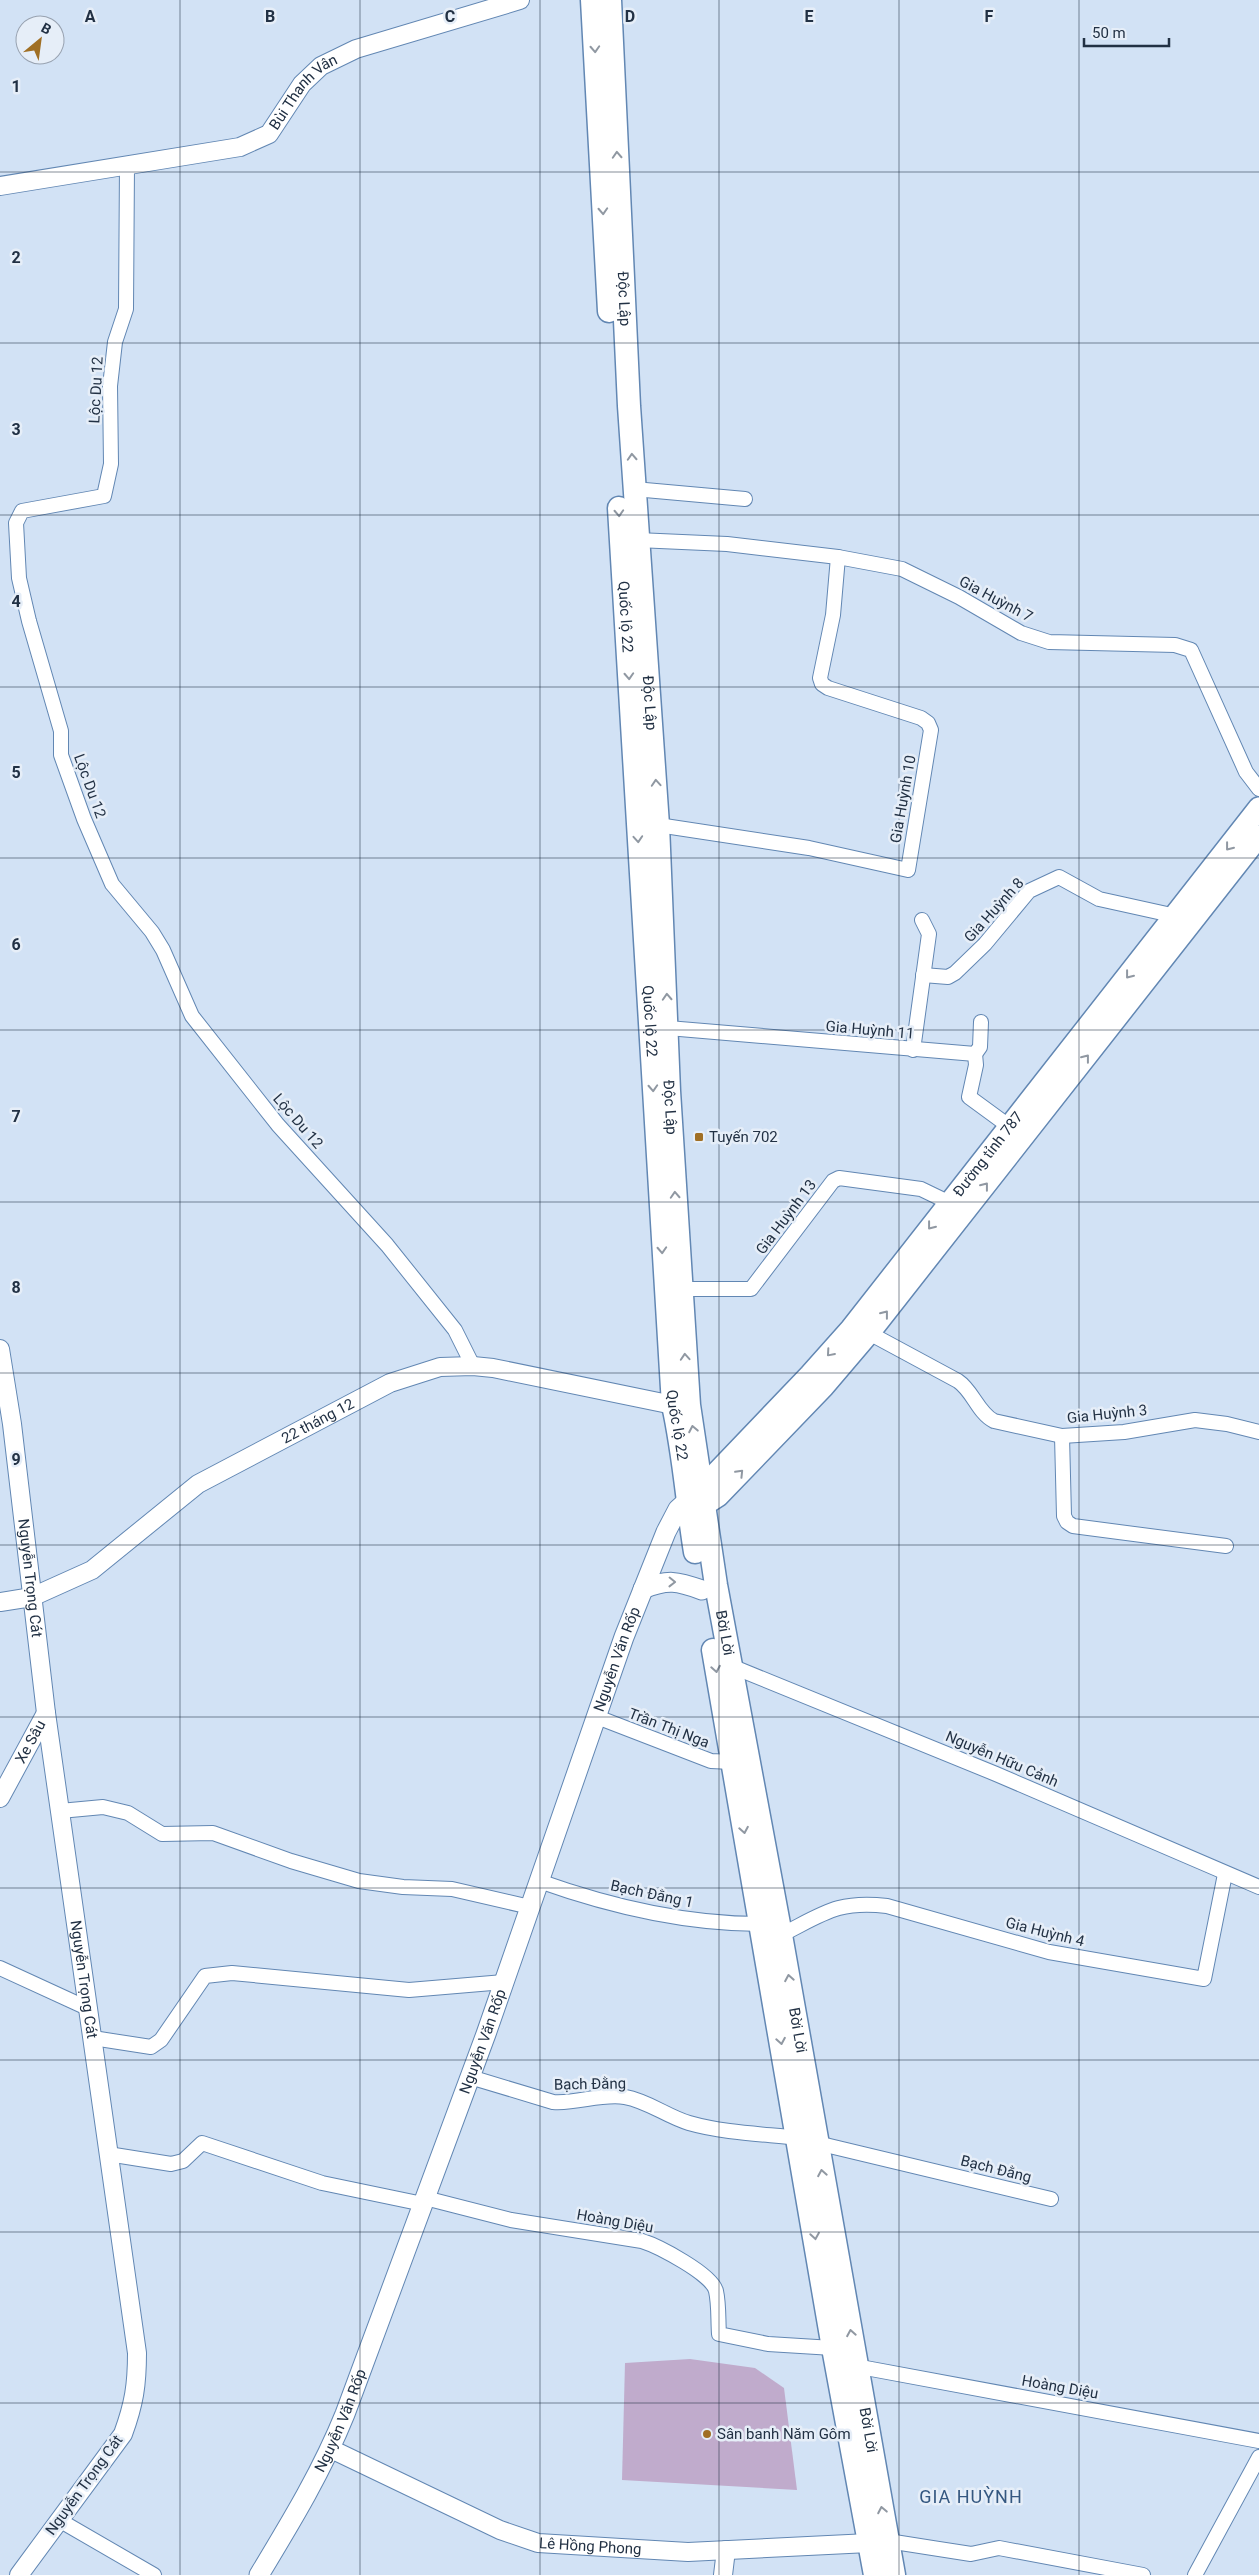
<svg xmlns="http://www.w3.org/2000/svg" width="1259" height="2575" viewBox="0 0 1259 2575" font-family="Roboto,sans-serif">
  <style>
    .grass { fill: #c0abcc }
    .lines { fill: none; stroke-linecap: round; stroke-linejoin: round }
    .minor-casing { stroke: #6287b3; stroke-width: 16 }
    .tertiary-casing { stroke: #6287b3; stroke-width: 20 }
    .secondary-casing { stroke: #6287b3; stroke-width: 21 }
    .primary-casing { stroke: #6287b3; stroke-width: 24 }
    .trunk-casing { stroke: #6287b3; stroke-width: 25 }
    .minor { stroke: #fff; stroke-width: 14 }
    .tertiary { stroke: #fff; stroke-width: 18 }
    .secondary { stroke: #fff; stroke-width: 19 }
    .primary { stroke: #fff; stroke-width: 21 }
    .trunk { stroke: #fff; stroke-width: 22 }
    .oneway { stroke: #9098a2 }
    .grid { fill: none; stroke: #223144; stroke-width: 1; stroke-opacity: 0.55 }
    .poi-dot { fill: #a06f24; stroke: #e6eef8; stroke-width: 2 }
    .labels { text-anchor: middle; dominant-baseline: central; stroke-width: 5; stroke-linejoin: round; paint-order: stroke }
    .street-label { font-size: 15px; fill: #223144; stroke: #e6eef8 }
    .poi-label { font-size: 15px; fill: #223144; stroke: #e6eef8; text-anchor: start }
    .quarter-label { font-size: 18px; letter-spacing: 1px; fill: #355881; stroke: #e6eef8 }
    .grid-label { font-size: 16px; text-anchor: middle; font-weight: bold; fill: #223144; stroke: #e6eef8; stroke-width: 5; stroke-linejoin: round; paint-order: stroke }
  </style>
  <rect width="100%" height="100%" fill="#d2e2f5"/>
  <path class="grass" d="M690,2359L755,2368L784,2388L797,2490L622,2480L625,2363Z"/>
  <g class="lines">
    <defs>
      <g id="minor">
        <path d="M127,165L126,309L115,342L110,386L111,464L104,496L22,511L16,523L19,578L29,621L61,731V755L84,819L112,884L152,932L163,950L192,1016L278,1125L387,1245L455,1330L473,1366"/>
        <path d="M634,489L745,499"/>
        <path d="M637,540L727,544L838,557L902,569L959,597L1021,633L1049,642L1175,645L1191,650L1246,772L1259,789"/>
        <path d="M658,825L809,848L908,870L931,730L928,723L921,718L828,688L822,684L820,678L833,615L838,557"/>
        <path d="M923,975L948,977L955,973L985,944L1029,891L1059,877L1099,899L1176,916"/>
        <path d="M668,1028L975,1054"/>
        <path d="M913,1050L929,934L922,920"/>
        <path d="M975,1054L976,1065L969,1097L1010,1127"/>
        <path d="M975,1054L980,1047L981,1022"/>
        <path d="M680,1289H751L833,1181L839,1178L921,1189L950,1203"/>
        <path d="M869,1333L958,1381C973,1391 978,1413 994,1421L1062,1436L1124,1432L1195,1420L1227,1424L1259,1432"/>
        <path d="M1062,1436L1064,1516L1067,1522L1073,1526L1226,1546"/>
        <path d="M731,1666L996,1774L1259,1887"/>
        <path d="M597,1717L711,1761L732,1762"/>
        <path d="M60,1811L103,1807L128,1813L162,1834L213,1833L291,1861L359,1881L403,1887L452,1889L530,1907"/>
        <path d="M539,1881C609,1906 686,1924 760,1924"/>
        <path d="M781,1935C823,1914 838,1900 887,1906L1049,1952L1204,1979L1225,1874"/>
        <path d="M0,1968L87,2008"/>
        <path d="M93,2038L151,2047L161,2040L205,1976L232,1973L409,1990L504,1982"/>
        <path d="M470,2077L553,2102C577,2104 601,2093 625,2097C648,2101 666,2116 689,2123C724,2133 763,2134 799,2138"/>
        <path d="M817,2143L1051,2199"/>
        <path d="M108,2154L171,2164L183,2161L202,2143L322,2183L423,2204"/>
        <path d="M425,2198L511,2220L642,2241C658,2246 712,2274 716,2291C719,2304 718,2320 719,2334L768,2344L833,2348"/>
        <path d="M855,2366L1259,2441"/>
        <path d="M59,2520L154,2575"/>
        <path d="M888,2541L971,2554L999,2548L1143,2575"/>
        <path d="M1195,2575L1259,2457"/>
      </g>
      <g id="tertiary">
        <path id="s1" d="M0,186L240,147L269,134L302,84L321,66L356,49L520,0"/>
        <path id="s2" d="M0,1349L12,1424L46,1713L137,2353C137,2385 134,2404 123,2434L19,2575"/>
        <path id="s3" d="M0,1602L32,1597L92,1570L198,1484L390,1383L440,1367L473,1366L493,1368L673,1405"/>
        <path id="s4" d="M0,1798L46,1713"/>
        <path id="s5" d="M331,2449L500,2530L538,2543L688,2552L869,2543"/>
        <path d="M723,2575L726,2550"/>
      </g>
      <g id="secondary">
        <path d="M643,1589C668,1579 677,1581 702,1590"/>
        <path id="s6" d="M259,2575C291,2522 322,2471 345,2414L486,2034L624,1637L666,1532L678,1509L687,1501"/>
      </g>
      <g id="primary">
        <path id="s7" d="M702,1488L810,1375L851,1329L1259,808"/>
        <path d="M704,1505L718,1496L823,1387L869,1333L1259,836"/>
      </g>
      <g id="trunk">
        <path d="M592,0L609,311"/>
        <path id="s8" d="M610,0L629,406L658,825L669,1091L689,1405L716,1585L781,1935L894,2575"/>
        <path id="s9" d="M619,508L673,1405C684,1454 687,1503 695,1552"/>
        <path d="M713,1650L833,2348L875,2575"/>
      </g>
    </defs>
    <use href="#minor" class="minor-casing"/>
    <use href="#tertiary" class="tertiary-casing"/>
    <use href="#secondary" class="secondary-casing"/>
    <use href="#primary" class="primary-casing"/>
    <use href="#trunk" class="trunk-casing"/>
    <use href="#minor" class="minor"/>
    <use href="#tertiary" class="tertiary"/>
    <use href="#secondary" class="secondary"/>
    <use href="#primary" class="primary"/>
    <use href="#trunk" class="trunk"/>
  </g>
  <defs><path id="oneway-chevron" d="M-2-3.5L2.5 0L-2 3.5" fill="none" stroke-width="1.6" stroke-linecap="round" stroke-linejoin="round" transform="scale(1.25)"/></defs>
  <g class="oneway">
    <use href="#oneway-chevron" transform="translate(595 49) rotate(87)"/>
    <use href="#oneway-chevron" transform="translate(617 155) rotate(-93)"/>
    <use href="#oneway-chevron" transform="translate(603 211) rotate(87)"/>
    <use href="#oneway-chevron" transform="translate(632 457) rotate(-93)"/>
    <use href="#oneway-chevron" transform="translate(619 513) rotate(87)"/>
    <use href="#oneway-chevron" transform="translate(629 676) rotate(87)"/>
    <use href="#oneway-chevron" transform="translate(656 783) rotate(-94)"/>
    <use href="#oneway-chevron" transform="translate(638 839) rotate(86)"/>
    <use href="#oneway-chevron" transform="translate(1229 847) rotate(128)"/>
    <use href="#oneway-chevron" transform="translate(1129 975) rotate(128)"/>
    <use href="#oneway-chevron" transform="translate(667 997) rotate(-93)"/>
    <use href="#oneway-chevron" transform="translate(1086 1058) rotate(-52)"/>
    <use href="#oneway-chevron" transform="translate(653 1088) rotate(87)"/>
    <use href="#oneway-chevron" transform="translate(985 1186) rotate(-52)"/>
    <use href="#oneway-chevron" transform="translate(675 1195) rotate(-93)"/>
    <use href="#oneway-chevron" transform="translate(931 1226) rotate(128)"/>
    <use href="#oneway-chevron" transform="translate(662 1250) rotate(87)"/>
    <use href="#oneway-chevron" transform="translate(885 1314) rotate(-52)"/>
    <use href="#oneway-chevron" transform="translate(830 1353) rotate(131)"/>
    <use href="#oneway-chevron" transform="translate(685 1357) rotate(-94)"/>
    <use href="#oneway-chevron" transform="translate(693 1429) rotate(-101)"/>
    <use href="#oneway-chevron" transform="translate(740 1473) rotate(-46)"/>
    <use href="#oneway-chevron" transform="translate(672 1582) rotate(1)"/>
    <use href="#oneway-chevron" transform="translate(716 1669) rotate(80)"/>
    <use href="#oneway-chevron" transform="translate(744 1830) rotate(80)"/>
    <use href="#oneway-chevron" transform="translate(789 1978) rotate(-100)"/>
    <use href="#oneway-chevron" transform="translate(781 2041) rotate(80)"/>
    <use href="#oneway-chevron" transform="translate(822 2173) rotate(-100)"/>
    <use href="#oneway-chevron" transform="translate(815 2236) rotate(81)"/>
    <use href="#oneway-chevron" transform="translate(851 2333) rotate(-100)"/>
    <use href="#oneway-chevron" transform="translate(882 2510) rotate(-101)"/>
  </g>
  <path class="grid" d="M180,0V2575M360,0V2575M540,0V2575M719,0V2575M899,0V2575M1079,0V2575M0,172H1259M0,343H1259M0,515H1259M0,687H1259M0,858H1259M0,1030H1259M0,1202H1259M0,1373H1259M0,1545H1259M0,1717H1259M0,1888H1259M0,2060H1259M0,2232H1259M0,2403H1259"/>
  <g class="poi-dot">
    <rect x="694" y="1132" width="10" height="10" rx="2.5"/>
    <circle cx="707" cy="2434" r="5"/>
  </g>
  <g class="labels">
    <g class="street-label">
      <text stroke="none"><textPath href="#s1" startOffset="330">Bùi Thanh Vân</textPath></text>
      <text stroke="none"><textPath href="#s8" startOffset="299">Độc Lập</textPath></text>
      <text transform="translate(96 390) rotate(-87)">Lộc Du 12</text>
      <text transform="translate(996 599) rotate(28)">Gia Huỳnh 7</text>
      <text stroke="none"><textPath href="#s9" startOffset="109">Quốc lộ 22</textPath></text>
      <text stroke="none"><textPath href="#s8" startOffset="704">Độc Lập</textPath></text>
      <text transform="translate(90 786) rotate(70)">Lộc Du 12</text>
      <text transform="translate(903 799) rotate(-80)">Gia Huỳnh 10</text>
      <text transform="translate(994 910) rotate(-48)">Gia Huỳnh 8</text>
      <text stroke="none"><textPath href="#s9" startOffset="514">Quốc lộ 22</textPath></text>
      <text transform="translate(870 1030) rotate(5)">Gia Huỳnh 11</text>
      <text stroke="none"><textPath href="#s8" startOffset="1109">Độc Lập</textPath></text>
      <text transform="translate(298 1121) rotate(49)">Lộc Du 12</text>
      <text stroke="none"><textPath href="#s7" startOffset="440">Đường tỉnh 787</textPath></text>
      <text transform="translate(786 1217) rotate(-53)">Gia Huỳnh 13</text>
      <text transform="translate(1107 1414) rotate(-6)">Gia Huỳnh 3</text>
      <text stroke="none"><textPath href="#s3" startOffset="370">22 tháng 12</textPath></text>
      <text stroke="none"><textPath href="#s9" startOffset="919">Quốc lộ 22</textPath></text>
      <text stroke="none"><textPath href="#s2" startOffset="231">Nguyễn Trọng Cát</textPath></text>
      <text stroke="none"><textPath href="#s8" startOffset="1638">Bời Lời</textPath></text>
      <text stroke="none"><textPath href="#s6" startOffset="985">Nguyễn Văn Rốp</textPath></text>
      <text transform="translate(669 1728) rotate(21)">Trần Thị Nga</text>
      <text stroke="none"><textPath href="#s4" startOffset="64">Xe Sâu</textPath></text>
      <text transform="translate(1002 1759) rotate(23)">Nguyễn Hữu Cảnh</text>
      <text transform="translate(652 1894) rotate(12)">Bạch Đằng 1</text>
      <text transform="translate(1045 1932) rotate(14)">Gia Huỳnh 4</text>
      <text stroke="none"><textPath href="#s2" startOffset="636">Nguyễn Trọng Cát</textPath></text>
      <text stroke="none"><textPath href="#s8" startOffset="2042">Bời Lời</textPath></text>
      <text stroke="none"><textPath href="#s6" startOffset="580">Nguyễn Văn Rốp</textPath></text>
      <text transform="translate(590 2084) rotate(-1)">Bạch Đằng</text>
      <text transform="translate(996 2169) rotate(14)">Bạch Đằng</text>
      <text transform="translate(615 2221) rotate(10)">Hoàng Diệu</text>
      <text transform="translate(1060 2387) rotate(10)">Hoàng Diệu</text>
      <text stroke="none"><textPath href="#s6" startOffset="175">Nguyễn Văn Rốp</textPath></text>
      <text stroke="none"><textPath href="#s8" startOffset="2448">Bời Lời</textPath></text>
      <text transform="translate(84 2485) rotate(-54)">Nguyễn Trọng Cát</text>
      <text stroke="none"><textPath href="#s5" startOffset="280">Lê Hồng Phong</textPath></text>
    </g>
    <g class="poi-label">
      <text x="709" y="1137">Tuyến 702</text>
      <text x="717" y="2434">Sân banh Năm Gôm</text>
    </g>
    <g class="quarter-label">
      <text x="971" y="2496">GIA HUỲNH</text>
    </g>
  </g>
  <g class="grid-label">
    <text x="90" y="22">A</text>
    <text x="270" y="22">B</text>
    <text x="450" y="22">C</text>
    <text x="630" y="22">D</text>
    <text x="809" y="22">E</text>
    <text x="989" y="22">F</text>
    <text x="16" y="92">1</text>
    <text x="16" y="263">2</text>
    <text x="16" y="435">3</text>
    <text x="16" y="607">4</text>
    <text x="16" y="778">5</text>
    <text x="16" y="950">6</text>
    <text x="16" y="1122">7</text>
    <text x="16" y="1293">8</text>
    <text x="16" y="1465">9</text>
  </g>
  <g transform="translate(40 40) rotate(29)"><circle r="24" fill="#e6eef8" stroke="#98a2b0"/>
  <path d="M0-4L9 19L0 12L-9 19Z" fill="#a06f24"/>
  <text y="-8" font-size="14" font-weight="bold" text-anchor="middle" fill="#223144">B</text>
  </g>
  <path d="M1084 38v8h85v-8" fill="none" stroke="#223144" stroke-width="2.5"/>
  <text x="1092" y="38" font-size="15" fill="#223144" stroke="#e6eef8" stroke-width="4" paint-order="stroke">50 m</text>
</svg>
